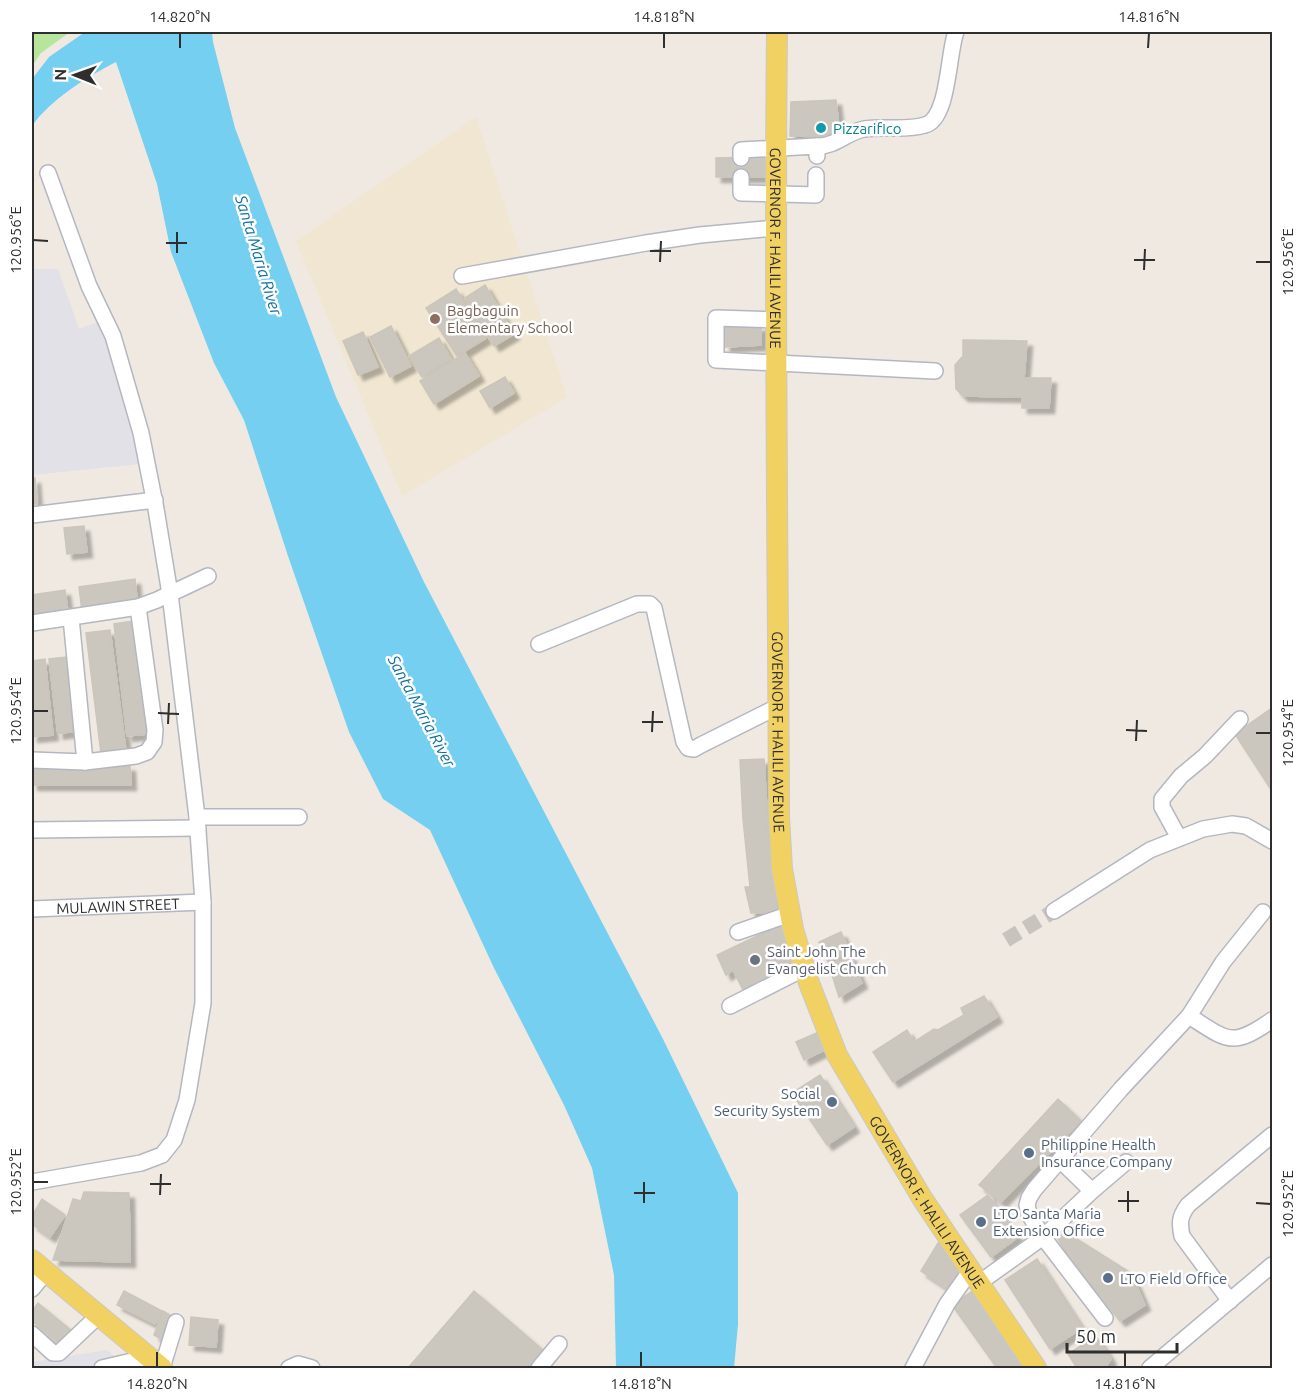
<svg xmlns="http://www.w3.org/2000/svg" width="1304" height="1400" viewBox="0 0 1304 1400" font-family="Ubuntu,sans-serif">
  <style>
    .industrial { fill: #e3e1e8 }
    .education { fill: #f0e6d1 }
    .green { fill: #b6e59e }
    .water { fill: #75cff0 }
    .building { fill: #cbc7bf; stroke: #cbc5ba; stroke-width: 1.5; filter: url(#shadow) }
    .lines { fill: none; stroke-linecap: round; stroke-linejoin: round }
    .minor-tunnel { stroke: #c8c4bd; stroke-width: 15; stroke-dasharray: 15 8; stroke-linecap: butt }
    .minor-casing { stroke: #b4b7c1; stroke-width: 18 }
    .major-casing { stroke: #c9c9c9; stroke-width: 22 }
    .minor { stroke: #fff; stroke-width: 15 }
    .major { stroke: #f2d163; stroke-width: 20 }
    .ticks { fill: none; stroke: #2e2e2e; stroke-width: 2 }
    .culture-dot { fill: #0f9aa8; stroke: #fff; stroke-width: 2 }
    .education-dot { fill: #8d6e63; stroke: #fff; stroke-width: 2 }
    .worship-dot { fill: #6b7280; stroke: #fff; stroke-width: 2 }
    .service-dot { fill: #5c6f8a; stroke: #fff; stroke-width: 2 }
    .labels { text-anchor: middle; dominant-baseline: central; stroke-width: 5; stroke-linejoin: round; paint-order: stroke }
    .culture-label { font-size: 15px; fill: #0d838f; stroke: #fff; text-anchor: start }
    .street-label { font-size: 15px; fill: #2e2e2e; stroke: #fff }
    .education-label { font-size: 15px; fill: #785e54; stroke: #fff; text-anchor: start }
    .worship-label { font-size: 15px; fill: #5b616d; stroke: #fff; text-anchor: start }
    .service-label { font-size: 15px; fill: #4e5e75; stroke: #fff; text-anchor: start }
    .water-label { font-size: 16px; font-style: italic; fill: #0d6fa3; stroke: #fff }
    .neatline { fill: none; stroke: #2e2e2e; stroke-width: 2 }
    .ticks-label { font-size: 15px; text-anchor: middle; fill: #2e2e2e }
  </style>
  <defs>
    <filter id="shadow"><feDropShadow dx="5.5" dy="5.5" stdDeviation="1.5" flood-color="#0004"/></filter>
  </defs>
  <rect width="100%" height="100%" fill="#efe9e1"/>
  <g class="industrial">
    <path d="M32,269H58L79,329L100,321L140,464L32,475Z"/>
    <path d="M107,1350L129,1368H32V1362Z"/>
  </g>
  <path class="education" d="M476,117L567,397L402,496L296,241Z"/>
  <path class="green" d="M32,32H70L41,53L32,66Z"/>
  <path class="water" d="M85,32H212L213,42L235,128L336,397L424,582L663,1039L738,1193V1324L734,1368H616L614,1275L592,1168L564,1105L494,968L430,830L383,799L349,732L288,556L244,420L214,363L171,252L157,184L116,62C88,76 50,100 32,126V79L49,57Z"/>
  <g class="building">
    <path d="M836,100L840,137L790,136L791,102Z"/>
    <path d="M765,157L766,177H716V158Z"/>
    <path d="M485,285L514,334L494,346L465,298Z"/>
    <path d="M456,289L486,338L457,356L426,308Z"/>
    <path d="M391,326L411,366L390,377L370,337Z"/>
    <path d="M761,326V345L725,347L724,327Z"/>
    <path d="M363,332L378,367L358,375L343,341Z"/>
    <path d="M439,338L451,359L422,377L409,356Z"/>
    <path d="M963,340L1027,341L1024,378H1051L1049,408H1022V397L963,396L956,389L955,365L963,356Z"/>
    <path d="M465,353L479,376L434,404L420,381Z"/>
    <path d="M505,377L514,393L490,408L480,391Z"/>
    <path d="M35,478L37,504H32V479Z"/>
    <path d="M84,526L87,552L67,554L64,528Z"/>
    <path d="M135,579L137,600L82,611L79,587Z"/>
    <path d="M65,590L68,612L32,618V595Z"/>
    <path d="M133,621L147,734L127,736L114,624Z"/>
    <path d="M110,630L126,751L101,753L86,633Z"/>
    <path d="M67,657L76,731L58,734L49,659Z"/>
    <path d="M45,659L53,735L32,737V661Z"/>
    <path d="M1272,708V791L1235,734Z"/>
    <path d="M764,759L768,829L778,912L751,913L745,887H750L743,819L740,760Z"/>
    <path d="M130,766L131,785H32V767Z"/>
    <path d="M782,924L791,965L744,992L733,970L726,975L717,955Z"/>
    <path d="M841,932L850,952L828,962L819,942Z"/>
    <path d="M850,955L862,983L839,997L829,965Z"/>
    <path d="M984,996L997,1017L893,1082L873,1052L907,1030L914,1042L934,1029L938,1030L964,1015L961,1008Z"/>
    <path d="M819,1032L827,1049L804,1060L796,1042Z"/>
    <path d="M820,1075L854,1127L827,1145L792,1093Z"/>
    <path d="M1058,1099L1081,1121L1001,1202L979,1185Z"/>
    <path d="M84,1192L129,1193L130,1262L53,1260L73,1199L81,1201Z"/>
    <path d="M988,1195L1018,1237L991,1257L960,1215Z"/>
    <path d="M42,1199L65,1215L50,1237L32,1224V1216Z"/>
    <path d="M1064,1231L1131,1273L1145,1305L1120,1321L1090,1283L1087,1285L1056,1236Z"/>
    <path d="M938,1243L949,1250L947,1253L953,1257L950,1261L957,1265L954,1269L962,1273L951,1291L921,1271Z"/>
    <path d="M1037,1259L1082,1328L1050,1349L1005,1280Z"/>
    <path d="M974,1290L1028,1368H997L952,1305Z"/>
    <path d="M124,1291L162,1311L155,1324L117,1305Z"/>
    <path d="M474,1291L544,1351L529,1368H408Z"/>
    <path d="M38,1303L73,1332L62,1346L32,1321V1311Z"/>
    <path d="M163,1311L173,1317L168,1343L154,1335Z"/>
    <path d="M191,1317L218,1320L216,1347L189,1345Z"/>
    <path d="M1096,1336L1111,1359L1105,1368H1077L1068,1354Z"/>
  </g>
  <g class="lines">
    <path class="minor-tunnel" d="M1006,940L1054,911"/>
    <defs>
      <g id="minor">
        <path d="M817,146C835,147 847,132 864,129C884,126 906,131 925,125C949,119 948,52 956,32"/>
        <path d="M741,158V150L817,146V156"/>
        <path d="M741,177V193L816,195V175"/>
        <path d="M462,276L646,243L700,235L775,228"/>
        <path d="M777,320L716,318V360L935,371"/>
        <path d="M32,515L155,500"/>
        <path d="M71,618L85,762"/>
        <path d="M32,623L138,607L157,600L208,576"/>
        <path d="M539,644L637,604H650L654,608L684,742L688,748L694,749L701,745L779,706"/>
        <path d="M32,760L85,762L136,756L147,752L154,742L155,730L138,607"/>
        <path d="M197,817H299"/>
        <path d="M32,830L198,828"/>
        <path d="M1179,838L1162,807V799L1181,776L1205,756L1240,719"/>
        <path id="s1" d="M32,909L203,902"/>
        <path d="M1054,911L1150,850L1203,829L1232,824L1246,826L1272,841"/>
        <path d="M738,932L790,914"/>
        <path d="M730,1006L805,968"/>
        <path d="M1189,1016C1228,1041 1232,1048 1272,1020"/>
        <path d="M1060,1160L1092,1191L1043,1237L1029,1214L1027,1205L1029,1198L1034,1190L1121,1089L1189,1016L1223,962L1263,912"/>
        <path d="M32,1182L141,1163L162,1155L174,1140L187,1100L203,1003V902L197,817L170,594L156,509L141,433L113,336L89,286L48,173"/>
        <path d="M1092,1191L1126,1162"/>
        <path d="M979,1283L1043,1237L1105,1318"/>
        <path d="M32,1289L46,1272"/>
        <path d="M1230,1301L1182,1236C1179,1222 1180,1216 1188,1205L1272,1135"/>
        <path d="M32,1334L53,1353H59L98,1316"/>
        <path d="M102,1368L149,1357"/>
        <path d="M162,1368L176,1322"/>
        <path d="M289,1368L298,1364L312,1368"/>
        <path d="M539,1368L559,1344"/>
        <path d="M913,1368L947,1304L971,1270"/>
        <path d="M1150,1368L1272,1265"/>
      </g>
      <g id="major">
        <path id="s2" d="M777,32C774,293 778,554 779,816L782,869L793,929L809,983L837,1055L922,1198L1036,1368"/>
        <path d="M32,1260L162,1368"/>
      </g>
    </defs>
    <use href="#minor" class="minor-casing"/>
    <use href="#major" class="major-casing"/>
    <use href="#minor" class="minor"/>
    <use href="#major" class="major"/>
  </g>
  <path class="ticks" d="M180,48V33M664,48V33M1148,48L1149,33M33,240L48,241M166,243H187M650,251H671M177,253V232M1134,260H1155M660,262L661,241M1256,262H1271M1144,270L1145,249M33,711H48M158,713L179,714M642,722H663M168,724L169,703M1126,730L1147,731M652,732L653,711M1256,733H1271M1136,741L1137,720M33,1182H48M150,1184H171M634,1193H655M160,1195L161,1174M1118,1201H1139M644,1203V1182M1256,1203L1271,1204M1128,1212V1191M157,1367V1352M641,1367V1352M1125,1367V1352"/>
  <circle class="culture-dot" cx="821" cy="128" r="6"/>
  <circle class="education-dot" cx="435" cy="319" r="6"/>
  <circle class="worship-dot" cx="755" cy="960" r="6"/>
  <g class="service-dot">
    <circle cx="832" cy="1102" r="6"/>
    <circle cx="1029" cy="1153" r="6"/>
    <circle cx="981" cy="1222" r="6"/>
    <circle cx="1108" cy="1278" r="6"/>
  </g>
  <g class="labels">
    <g class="culture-label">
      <text x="833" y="128">Pizzarifico</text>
    </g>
    <g class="street-label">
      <text stroke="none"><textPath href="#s2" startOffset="216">GOVERNOR F. HALILI AVENUE</textPath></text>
      <text stroke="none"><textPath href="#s2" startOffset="700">GOVERNOR F. HALILI AVENUE</textPath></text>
      <text stroke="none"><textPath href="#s1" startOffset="86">MULAWIN STREET</textPath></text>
      <text stroke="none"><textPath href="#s2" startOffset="1204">GOVERNOR F. HALILI AVENUE</textPath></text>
    </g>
    <g class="education-label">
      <text x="447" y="310">Bagbaguin<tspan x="447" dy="17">Elementary School</tspan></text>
    </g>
    <g class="worship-label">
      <text x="767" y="951">Saint John The<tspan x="767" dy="17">Evangelist Church</tspan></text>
    </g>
    <g class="service-label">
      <text x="820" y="1093" text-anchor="end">Social<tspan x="820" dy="17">Security System</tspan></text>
      <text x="1041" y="1144">Philippine Health<tspan x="1041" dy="17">Insurance Company</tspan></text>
      <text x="993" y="1213">LTO Santa Maria<tspan x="993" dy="17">Extension Office</tspan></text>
      <text x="1120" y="1278">LTO Field Office</text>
    </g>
    <g class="water-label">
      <text transform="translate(259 255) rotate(73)">Santa Maria River</text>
      <text transform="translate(422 711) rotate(62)">Santa Maria River</text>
    </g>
  </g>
  <rect width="1304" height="1400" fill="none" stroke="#ffffff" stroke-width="66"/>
  <g transform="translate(75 75) rotate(271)" stroke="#ffffff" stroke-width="4.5" paint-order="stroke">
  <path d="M0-4.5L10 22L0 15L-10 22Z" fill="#2e2e2e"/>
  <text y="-9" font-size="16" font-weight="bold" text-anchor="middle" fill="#2e2e2e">N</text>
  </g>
  <path d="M1067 1343v9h110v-9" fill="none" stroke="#2e2e2e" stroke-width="3"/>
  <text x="1076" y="1343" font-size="18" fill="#2e2e2e" stroke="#ffffff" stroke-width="4.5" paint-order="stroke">50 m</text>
  <rect x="33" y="33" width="1238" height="1334" class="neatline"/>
  <g class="ticks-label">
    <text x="180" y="22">14.820°N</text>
    <text x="664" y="22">14.818°N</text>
    <text x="1149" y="22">14.816°N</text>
    <text transform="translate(16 240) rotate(-90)" y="5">120.956°E</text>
    <text transform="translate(1288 262) rotate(-90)" y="5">120.956°E</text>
    <text transform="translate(16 711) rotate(-90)" y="5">120.954°E</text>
    <text transform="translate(1288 733) rotate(-90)" y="5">120.954°E</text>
    <text transform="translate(16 1182) rotate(-90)" y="5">120.952°E</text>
    <text transform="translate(1288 1204) rotate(-90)" y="5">120.952°E</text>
    <text x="157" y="1389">14.820°N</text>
    <text x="641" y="1389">14.818°N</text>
    <text x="1125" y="1389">14.816°N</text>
  </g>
</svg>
